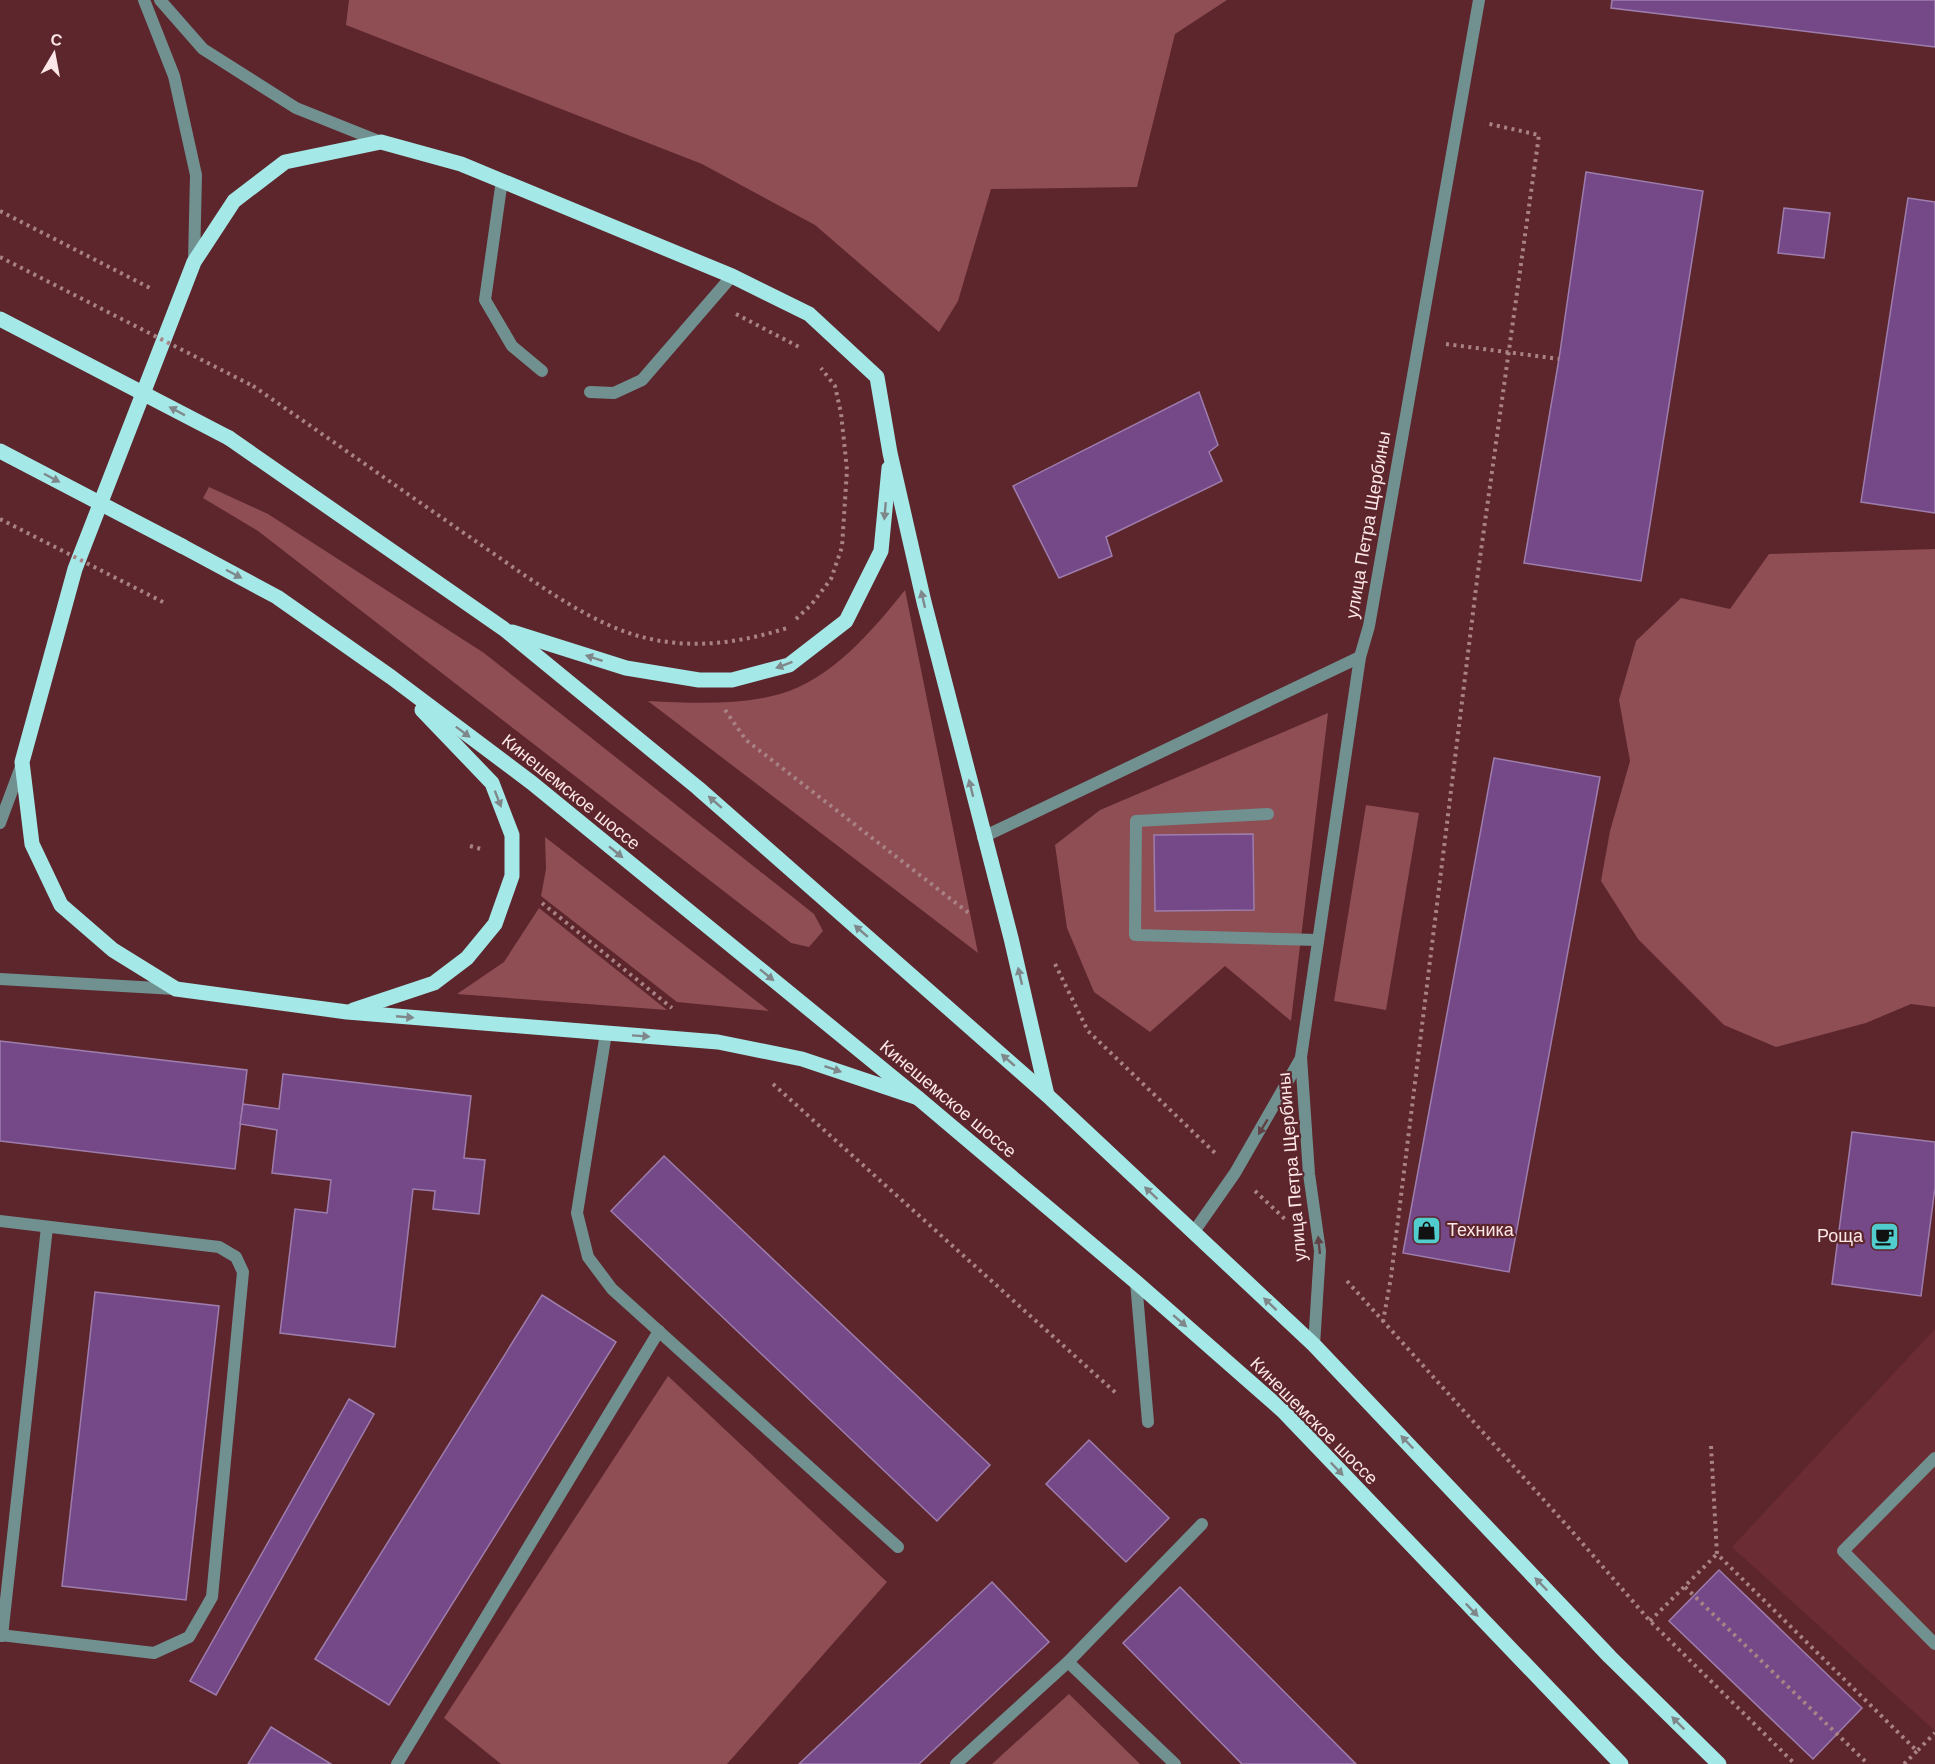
<svg xmlns="http://www.w3.org/2000/svg" width="1935" height="1764" viewBox="0 0 1935 1764" font-family="'DM Sans',sans-serif">
  <style>
    .built { fill: #6b2d33 }
    .green { fill: #8e4e53 }
    .building { fill: #754888; stroke: #9e7dad; stroke-width: 1.5 }
    .lines { fill: none; stroke-linecap: round; stroke-linejoin: round }
    .path { stroke: #a98286; stroke-width: 4; stroke-dasharray: 3 4.5; stroke-linecap: butt }
    .lane { stroke: #719191; stroke-width: 12 }
    .street { stroke: #719191; stroke-width: 12 }
    .primary { stroke: #a4e8e7; stroke-width: 15 }
    .path-bridge { stroke: #a98286; stroke-width: 4; stroke-dasharray: 3 4.5; stroke-linecap: butt }
    .primary-bridge { stroke: #a4e8e7; stroke-width: 15 }
    .oneway { fill: #80878a }
    .oneway2 { fill: #614145 }
    .labels { text-anchor: middle; dominant-baseline: central; stroke-width: 4.5; stroke-linejoin: round; paint-order: stroke }
    .street-label { font-size: 18px; fill: #fce6e7; stroke: #5c262c }
    .poi-label { font-size: 18px; fill: #fce6e7; stroke: #5c262c; text-anchor: start }
  </style>
  <rect width="100%" height="100%" fill="#5c262c"/>
  <path class="built" d="M1935,1329V1731L1732,1547Z"/>
  <g class="green">
    <path d="M349,0H1227L1175,34L1137,187L991,189L958,301L939,332L815,225L702,164L346,25Z"/>
    <path d="M209,487L268,514L484,653L814,914L823,931L809,947L791,943L258,531L203,498Z"/>
    <path d="M1935,549V1007L1911,1004L1866,1023L1776,1047L1724,1025L1638,939L1601,881L1610,831L1630,761L1619,700L1636,641L1681,598L1730,609L1769,554Z"/>
    <path d="M905,590L978,953L648,701C692,703 737,706 780,694C831,680 874,629 905,590Z"/>
    <path d="M1328,713L1291,1021L1225,966L1150,1032L1094,992L1067,928L1055,845L1100,810Z"/>
    <path d="M1366,805L1419,813L1386,1010L1334,1001Z"/>
    <path d="M545,837L769,1011L677,1002L541,896L546,869Z"/>
    <path d="M539,908L667,1010L457,994L504,962Z"/>
    <path d="M668,1376L887,1582L727,1764H501L444,1718Z"/>
    <path d="M1069,1694L1140,1764H992Z"/>
  </g>
  <g class="building">
    <path d="M1612,0H1935V47L1611,8Z"/>
    <path d="M1586,172L1703,191L1641,581L1524,563L1559,359Z"/>
    <path d="M1908,198L1935,202V513L1861,502Z"/>
    <path d="M1784,208L1830,213L1824,258L1778,253Z"/>
    <path d="M1199,392L1218,445L1209,452L1222,481L1106,537L1112,556L1059,578L1013,486Z"/>
    <path d="M1494,758L1600,777L1509,1272L1403,1253Z"/>
    <path d="M1253,834L1254,910L1155,911L1154,835Z"/>
    <path d="M0,1041L247,1070L235,1169L0,1141Z"/>
    <path d="M283,1074L471,1096L464,1158L485,1160L479,1214L433,1209L435,1191L413,1189L395,1347L280,1333L295,1209L327,1213L331,1180L272,1173L277,1130L240,1124L243,1104L279,1109Z"/>
    <path d="M1852,1132L1935,1142V1187L1921,1296L1832,1284Z"/>
    <path d="M664,1156L990,1465L937,1521L611,1211Z"/>
    <path d="M95,1292L219,1306L186,1600L62,1586Z"/>
    <path d="M542,1295L616,1342L389,1705L315,1659Z"/>
    <path d="M349,1399L374,1414L216,1695L190,1681Z"/>
    <path d="M1089,1440L1169,1518L1126,1562L1046,1484Z"/>
    <path d="M1719,1570L1862,1708L1813,1759L1669,1621Z"/>
    <path d="M992,1582L1049,1642L919,1764H799Z"/>
    <path d="M1180,1587L1356,1764H1242L1123,1643Z"/>
    <path d="M271,1727L331,1764H248Z"/>
  </g>
  <g class="lines">
    <g class="path">
      <path d="M0,211L150,288"/>
      <path d="M736,314L799,347"/>
      <path d="M1446,344L1559,359"/>
      <path d="M253,386C327,437 400,489 474,540C518,570 575,614 626,632C679,651 734,645 787,628"/>
      <path d="M796,619L811,605L831,579L842,547L847,470L841,413L835,386L821,368"/>
      <path d="M725,710L746,740L970,914"/>
      <path d="M470,846L481,849"/>
      <path d="M542,903L672,1008"/>
      <path d="M1055,964L1088,1031L1215,1153"/>
      <path d="M773,1084L1117,1394"/>
      <path d="M1255,1191L1287,1221"/>
      <path d="M1347,1281L1570,1529L1650,1621L1795,1764"/>
      <path d="M1383,1322L1391,1277L1478,572L1539,135L1485,123"/>
      <path d="M1711,1446L1717,1554L1917,1751L1935,1733"/>
      <path d="M1685,1587L1868,1764"/>
      <path d="M1650,1621L1717,1554"/>
      <path d="M1904,1764L1917,1751"/>
    </g>
    <g class="lane">
      <path d="M502,180L485,300L512,346L542,371"/>
      <path d="M590,392L614,393L642,380L732,276"/>
      <path d="M1268,814L1136,821L1135,935L1318,940"/>
      <path d="M0,823L22,764"/>
      <path d="M983,837L1360,657"/>
      <path d="M0,979L175,989"/>
      <path d="M606,1033L577,1213L588,1257L612,1289L898,1547"/>
      <path d="M0,1221L219,1247L236,1257L243,1272L212,1597L189,1637L154,1653L0,1635"/>
      <path d="M1136,1282L1148,1422"/>
      <path d="M1935,1458L1843,1551L1935,1644"/>
      <path d="M2,1636L47,1227"/>
      <path d="M1068,1662L1175,1764"/>
      <path d="M397,1764L659,1331"/>
      <path d="M956,1764L1068,1662L1202,1524"/>
    </g>
    <g class="street">
      <path d="M144,0L174,76L196,175L194,262"/>
      <path d="M160,0L203,49L296,108L381,142"/>
      <path d="M1193,1233L1235,1173L1301,1058"/>
      <path d="M1314,1345L1320,1251L1309,1174L1301,1057L1360,657L1369,626L1479,0"/>
    </g>
    <g class="primary">
      <path d="M229,438L504,629L698,788L1047,1095L1314,1345L1610,1657L1719,1764"/>
      <path d="M182,546L277,597L391,677L532,783L918,1098L1136,1282L1283,1411L1621,1764"/>
      <path d="M512,632L626,668L699,680H732L789,665L846,621L881,551L889,468"/>
      <path d="M353,1010L434,983L467,958L495,924L512,876V835L492,783L422,710"/>
      <path d="M918,1098L802,1059L718,1042L347,1012L176,989L113,950L61,905L32,844L22,762L75,569L194,262L234,201L285,162L381,142L461,164L732,276L809,314L877,377L890,453L924,602L1011,938L1047,1095"/>
    </g>
    <g class="path-bridge">
      <path d="M0,257L253,386"/>
      <path d="M0,519L165,603"/>
    </g>
    <g class="primary-bridge">
      <path d="M0,319L229,438"/>
      <path d="M0,451L182,546"/>
    </g>
  </g>
  <defs><path id="oneway-solid" d="M-6-.8H1V-3.2L6.5 0L1 3.2V.8H-6Z" transform="scale(1.5)"/></defs>
  <g class="oneway">
    <use href="#oneway-solid" transform="translate(177 411) rotate(-152)"/>
    <use href="#oneway-solid" transform="translate(52 478) rotate(28)"/>
    <use href="#oneway-solid" transform="translate(885 511) rotate(95)"/>
    <use href="#oneway-solid" transform="translate(234 574) rotate(28)"/>
    <use href="#oneway-solid" transform="translate(923 599) rotate(-103)"/>
    <use href="#oneway-solid" transform="translate(594 658) rotate(-162)"/>
    <use href="#oneway-solid" transform="translate(784 665) rotate(159)"/>
    <use href="#oneway-solid" transform="translate(463 732) rotate(37)"/>
    <use href="#oneway-solid" transform="translate(971 788) rotate(-104)"/>
    <use href="#oneway-solid" transform="translate(498 799) rotate(69)"/>
    <use href="#oneway-solid" transform="translate(715 802) rotate(-139)"/>
    <use href="#oneway-solid" transform="translate(616 852) rotate(39)"/>
    <use href="#oneway-solid" transform="translate(861 931) rotate(-139)"/>
    <use href="#oneway-solid" transform="translate(767 975) rotate(39)"/>
    <use href="#oneway-solid" transform="translate(1020 976) rotate(-103)"/>
    <use href="#oneway-solid" transform="translate(405 1017) rotate(5)"/>
    <use href="#oneway-solid" transform="translate(641 1036) rotate(4)"/>
    <use href="#oneway-solid" transform="translate(1008 1060) rotate(-139)"/>
    <use href="#oneway-solid" transform="translate(833 1069) rotate(19)"/>
    <use href="#oneway-solid" transform="translate(1151 1193) rotate(-137)"/>
    <use href="#oneway-solid" transform="translate(1270 1304) rotate(-137)"/>
    <use href="#oneway-solid" transform="translate(1180 1321) rotate(41)"/>
    <use href="#oneway-solid" transform="translate(1407 1442) rotate(-134)"/>
    <use href="#oneway-solid" transform="translate(1337 1469) rotate(46)"/>
    <use href="#oneway-solid" transform="translate(1541 1584) rotate(-134)"/>
    <use href="#oneway-solid" transform="translate(1472 1610) rotate(46)"/>
    <use href="#oneway-solid" transform="translate(1678 1723) rotate(-135)"/>
  </g>
  <g class="oneway2">
    <use href="#oneway-solid" transform="translate(1263 1127) rotate(121)"/>
    <use href="#oneway-solid" transform="translate(1319 1245) rotate(-96)"/>
  </g>
  <defs>
    <symbol id="shop-square" viewBox="-11 -11 22 22"><rect x="-9" y="-9" width="18" height="18" rx="4" fill="#52cdcd" stroke="#5c262c"/><path d="M-5-2.5h2.3a2.7 3.5 0 0 1 5.4 0H5L5.5 6h-11ZM-1.5-2.5h3a1.5 2.3 0 0 0-3 0Z" fill="#111"/></symbol>
    <symbol id="cafe-square" viewBox="-11 -11 22 22"><rect x="-9" y="-9" width="18" height="18" rx="4" fill="#52cdcd" stroke="#5c262c"/><path d="M-5.5-4.5H6V0H3Q3 3.5 0 3.5H-2.5Q-5.5 3.5-5.5 0ZM3-3.2v2h1.7v-2ZM-6 4.5H4V6H-6Z" fill="#111"/></symbol>
  </defs>
  <g fill-rule="evenodd">
    <use href="#shop-square" x="1410" y="1214" width="33" height="33"/>
    <use href="#cafe-square" x="1868" y="1220" width="33" height="33"/>
  </g>
  <g class="labels">
    <g class="street-label">
      <text transform="translate(1368 525) rotate(-80)">улица Петра Щербины</text>
      <text transform="translate(571 792) rotate(39)">Кинешемское шоссе</text>
      <text transform="translate(948 1099) rotate(40)">Кинешемское шоссе</text>
      <text transform="translate(1292 1167) rotate(-95)">улица Петра Щербины</text>
      <text transform="translate(1314 1421) rotate(45)">Кинешемское шоссе</text>
    </g>
    <g class="poi-label">
      <text x="1447" y="1230">Техника</text>
      <text x="1863" y="1236" text-anchor="end">Роща</text>
    </g>
  </g>
  <g transform="translate(54 54) rotate(10)" stroke="#5c262c" stroke-width="4.5" paint-order="stroke">
  <path d="M0-4.5L10 22L0 15L-10 22Z" fill="#fce6e7"/>
  <text y="-9" font-size="16" font-weight="bold" text-anchor="middle" fill="#fce6e7">С</text>
  </g>
</svg>
